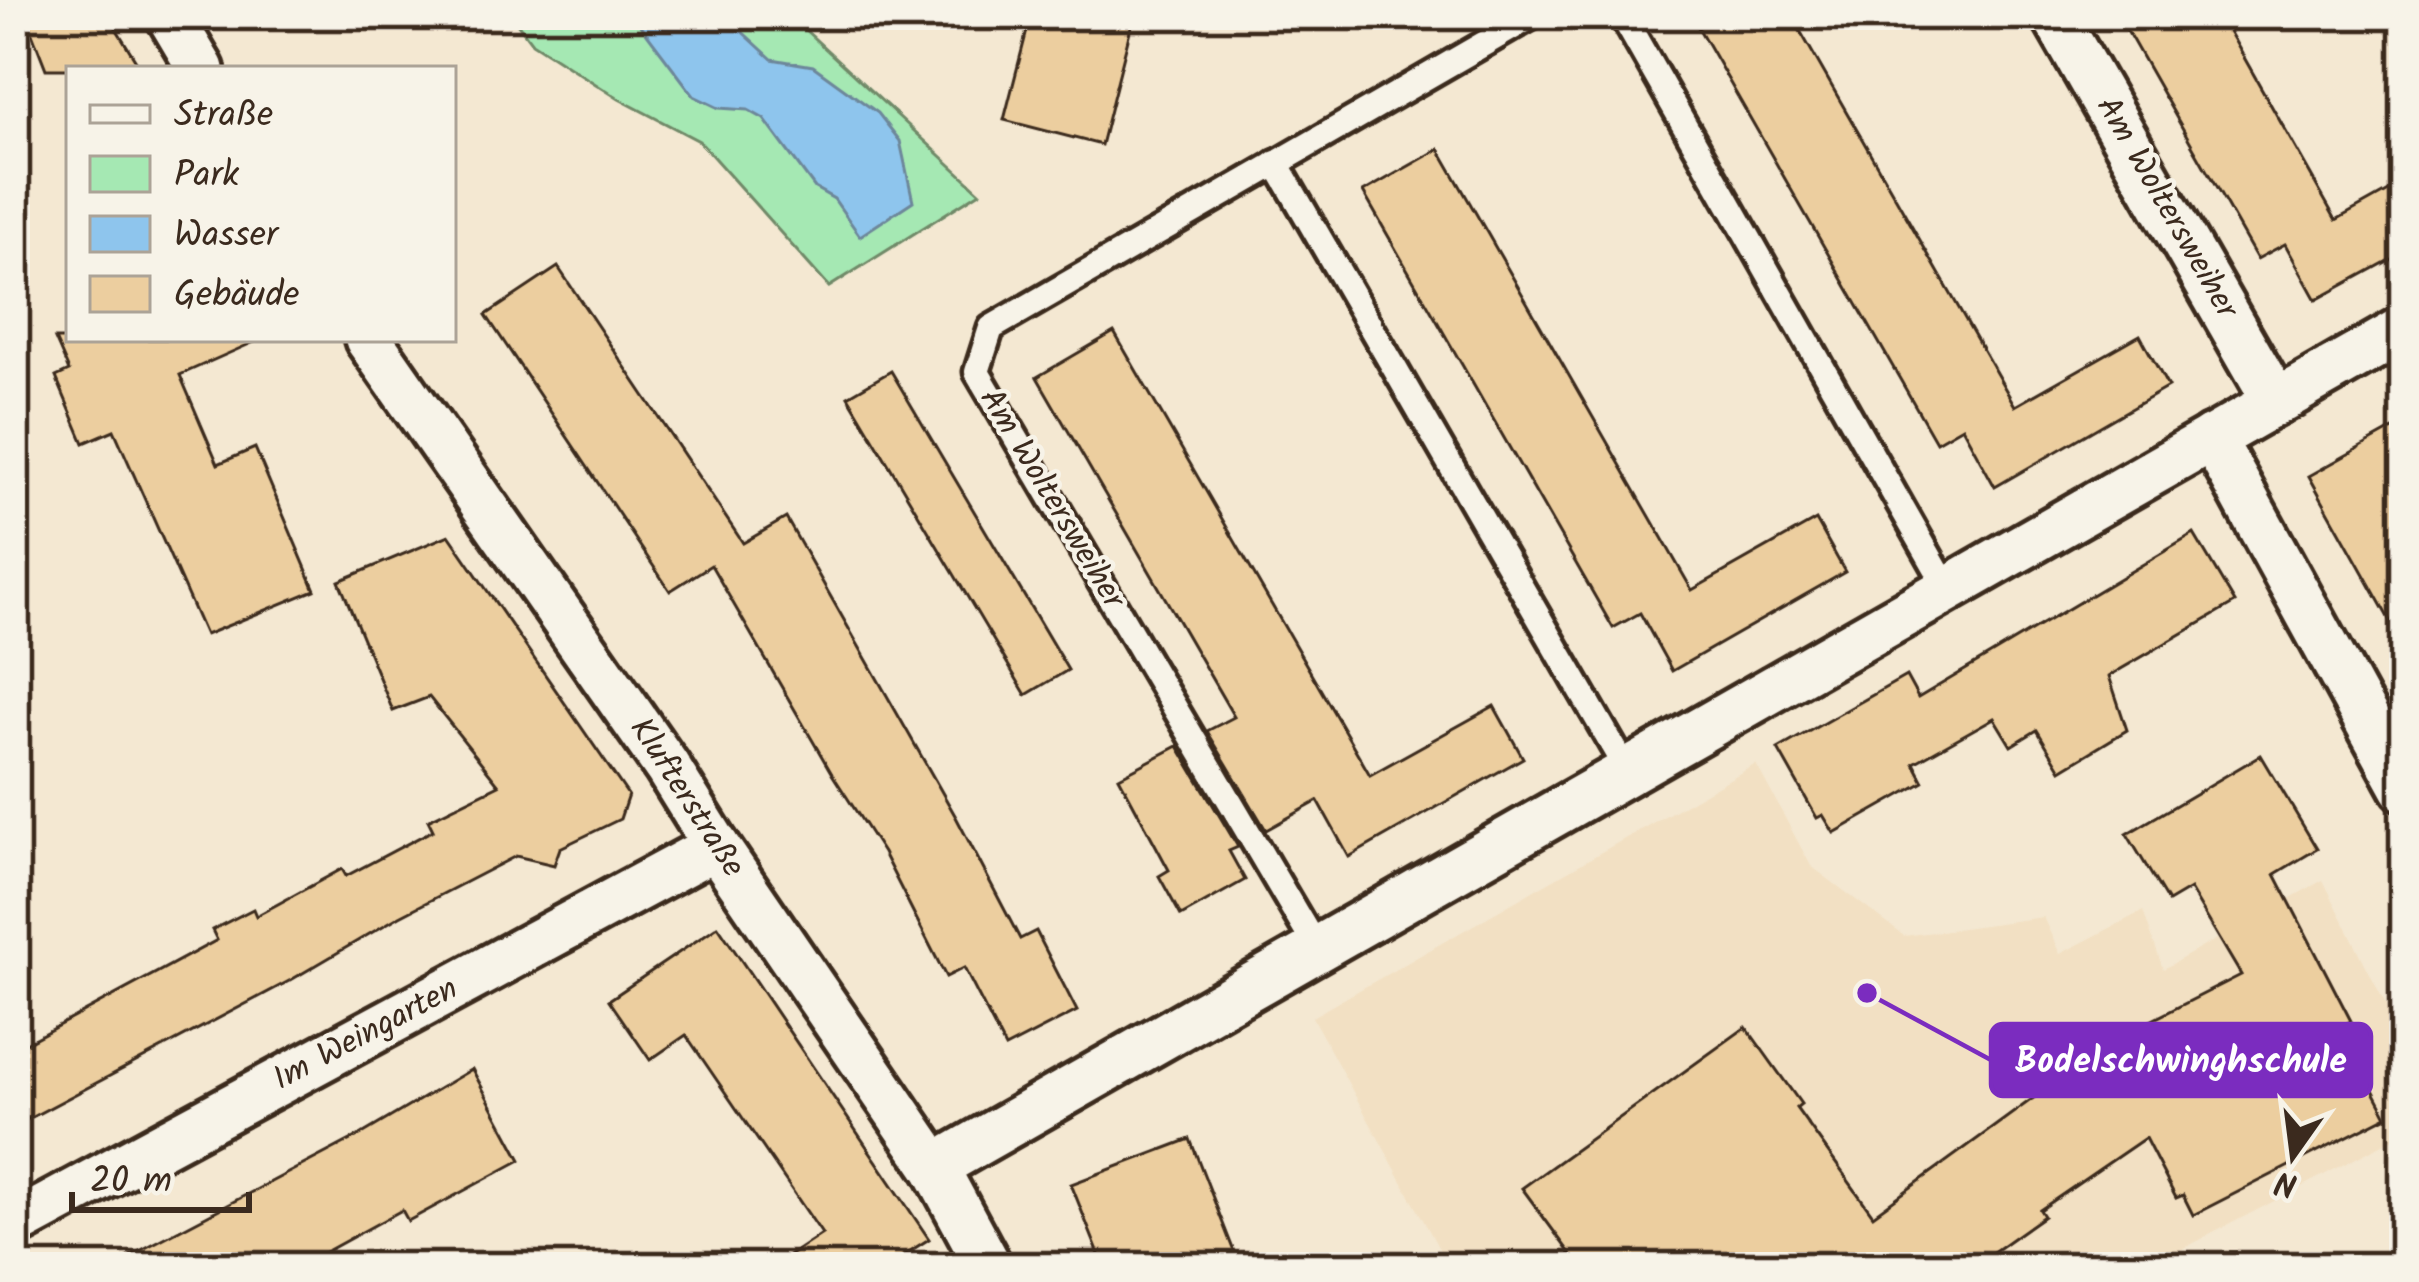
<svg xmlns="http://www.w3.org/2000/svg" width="2419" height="1282" viewBox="0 0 2419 1282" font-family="Kalam,sans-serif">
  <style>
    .built { fill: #f2e0c3 }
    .green { fill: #a5e8b3; stroke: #708968; stroke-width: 3 }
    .water { fill: #8ec5ed; stroke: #6d879a; stroke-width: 3 }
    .building { fill: #ecce9f; stroke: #3b2a1e; stroke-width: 3 }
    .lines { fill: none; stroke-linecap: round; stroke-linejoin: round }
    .lane-casing { stroke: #3b2a1e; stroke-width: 33 }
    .street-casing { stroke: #3b2a1e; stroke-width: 54 }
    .lane { stroke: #f7f3e8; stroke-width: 24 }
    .street { stroke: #f7f3e8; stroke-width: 45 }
    .labels { text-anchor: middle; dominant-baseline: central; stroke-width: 9; stroke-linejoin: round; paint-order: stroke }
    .street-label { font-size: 33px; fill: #3b2a1e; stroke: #f7f3e8 }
    .leader { fill: none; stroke: #7b2cbf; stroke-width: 4.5 }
    .callout-dot { fill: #7b2cbf; stroke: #f7f3e8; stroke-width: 4.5 }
    .callout { fill: #7b2cbf; stroke: #7b2cbf; stroke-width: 4.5 }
    .callout-label { font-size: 36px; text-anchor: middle; font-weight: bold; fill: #fff }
  </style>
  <rect width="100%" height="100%" fill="#f4e8d2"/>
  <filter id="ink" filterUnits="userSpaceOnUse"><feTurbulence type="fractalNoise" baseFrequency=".00833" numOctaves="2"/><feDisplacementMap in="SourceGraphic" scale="24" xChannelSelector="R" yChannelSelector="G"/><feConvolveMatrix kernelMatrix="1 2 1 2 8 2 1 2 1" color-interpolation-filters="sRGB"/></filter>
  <g filter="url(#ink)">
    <path class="built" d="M1756,764L1811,866L1904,936L2043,917L2060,954L2143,911L2163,969L2323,880L2404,1041V1133L2148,1267H1449L1312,1017Z"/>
    <path class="green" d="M511,15H789L980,192L829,287L699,141L619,99L532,43Z"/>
    <path class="water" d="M633,15H724L772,59L813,66L878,113L900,141L913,201L860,236L834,199L815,188L764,119L748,110L719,108L694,96Z"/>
    <g class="building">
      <path d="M25,15H108L141,69H46Z"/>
      <path d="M1031,15H1134L1101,145L1004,120Z"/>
      <path d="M1691,15H1791L2015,406L2140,335L2168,387L1995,487L1962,427L1936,442Z"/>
      <path d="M2118,15H2220L2336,220L2404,182V252L2316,300L2285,244L2257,259Z"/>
      <path d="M1439,149L1692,590L1816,520L1845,572L1672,671L1640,613L1613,628L1363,192Z"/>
      <path d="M558,267L743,543L786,518L956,817L1020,939L1036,931L1077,1011L1005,1048L964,968L946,977L883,853L832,774L711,565L670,591L486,315Z"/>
      <path d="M1114,332L1370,775L1494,706L1523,758L1349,857L1318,801L1266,830L1207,731L1234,717L1037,377Z"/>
      <path d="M55,339H261L180,375L218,464L255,448L315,590L205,635L114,430L84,443L56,377L69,371Z"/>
      <path d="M891,371L1068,670L1026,695L848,396Z"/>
      <path d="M2404,423V646L2309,476Z"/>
      <path d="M2194,534L2235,603L2109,676L2127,730L2061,770L2037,730L2011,746L1994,718L1914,763L1924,782L1834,833L1823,815L1817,818L1778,749L1906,676L1918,698Z"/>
      <path d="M449,535L628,795L620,819L560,848L554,865L516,856L400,916L291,980L15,1126V1049L217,940L212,930L253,909L256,916L342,869L346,876L433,830L428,820L499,785L429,697L393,711L339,581Z"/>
      <path d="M1178,746L1238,847L1229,851L1245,880L1181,916L1159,876L1169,870L1119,777Z"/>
      <path d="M2261,755L2317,849L2275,874L2351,1021L2340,1027L2387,1116L2193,1215L2183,1195L2176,1198L2145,1138L2040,1210L2044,1216L1972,1267H1580L1522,1188L1746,1027L1801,1104L1796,1108L1873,1215L2113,1040L2241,975L2190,889L2168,902L2127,834Z"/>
      <path d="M718,926L929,1239L885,1267H772L822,1234L686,1035L650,1060L609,1000Z"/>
      <path d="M472,1069L521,1160L408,1221L402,1210L298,1267H109L362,1134Z"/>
      <path d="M1190,1139L1240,1267H1104L1071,1184Z"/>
    </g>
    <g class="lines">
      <defs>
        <g id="lane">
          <path d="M1622,15L1948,589"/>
          <path d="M1276,163L1628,772"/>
          <path d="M1317,949L977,372L991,328L1534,15"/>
        </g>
        <g id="street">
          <path d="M169,15L201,69"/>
          <path d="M2054,15L2276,402"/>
          <path d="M368,339L667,767L716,846L935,1167L989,1267"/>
          <path d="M2212,438L2404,788"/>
          <path d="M935,1167L2404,329"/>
          <path d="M15,1224L716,846"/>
        </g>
      </defs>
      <use href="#lane" class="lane-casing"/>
      <use href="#street" class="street-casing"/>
      <use href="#lane" class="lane"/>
      <use href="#street" class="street"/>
    </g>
  </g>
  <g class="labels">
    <g class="street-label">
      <text transform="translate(2166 208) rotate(60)">Am Woltersweiher</text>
      <text transform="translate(1051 499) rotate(59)">Am Woltersweiher</text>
      <text transform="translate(686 798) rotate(57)">Klufterstraße</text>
      <text transform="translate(366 1035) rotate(-28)">Im Weingarten</text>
    </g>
  </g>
  <path class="leader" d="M1867 993L1991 1060"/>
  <circle class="callout-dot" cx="1867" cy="993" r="12"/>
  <rect class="callout" x="1991" y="1024" width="380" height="72" rx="12"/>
  <g class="callout-label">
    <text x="2181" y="1072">Bodelschwinghschule</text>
  </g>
  <rect width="2419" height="1282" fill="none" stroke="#f7f3e8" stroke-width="60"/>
  <rect x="30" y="30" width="2359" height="1222" fill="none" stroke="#3b2a1e" stroke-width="4.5" filter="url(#ink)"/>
  <rect x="66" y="66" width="390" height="276" fill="#f7f3e8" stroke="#aca397" stroke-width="3"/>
  <rect x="90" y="105" width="60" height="18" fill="#f7f3e8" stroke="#aca397" stroke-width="3"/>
  <text x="174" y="126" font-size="36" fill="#3b2a1e">Straße</text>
  <rect x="90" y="156" width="60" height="36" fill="#a5e8b3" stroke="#aca397" stroke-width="3"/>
  <text x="174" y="186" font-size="36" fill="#3b2a1e">Park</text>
  <rect x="90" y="216" width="60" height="36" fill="#8ec5ed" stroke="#aca397" stroke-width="3"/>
  <text x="174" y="246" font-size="36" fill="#3b2a1e">Wasser</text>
  <rect x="90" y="276" width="60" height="36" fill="#ecce9f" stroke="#aca397" stroke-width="3"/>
  <text x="174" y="306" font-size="36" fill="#3b2a1e">Gebäude</text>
  <g transform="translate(2293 1156) rotate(194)" stroke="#f7f3e8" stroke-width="9" paint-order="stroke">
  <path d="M0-9L21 45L0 30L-21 45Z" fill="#3b2a1e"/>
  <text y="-18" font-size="33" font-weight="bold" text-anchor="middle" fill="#3b2a1e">N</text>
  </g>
  <path d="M72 1192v18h177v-18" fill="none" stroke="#3b2a1e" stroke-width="6"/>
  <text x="90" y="1192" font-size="36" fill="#3b2a1e" stroke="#f7f3e8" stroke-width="9" paint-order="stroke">20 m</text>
</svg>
